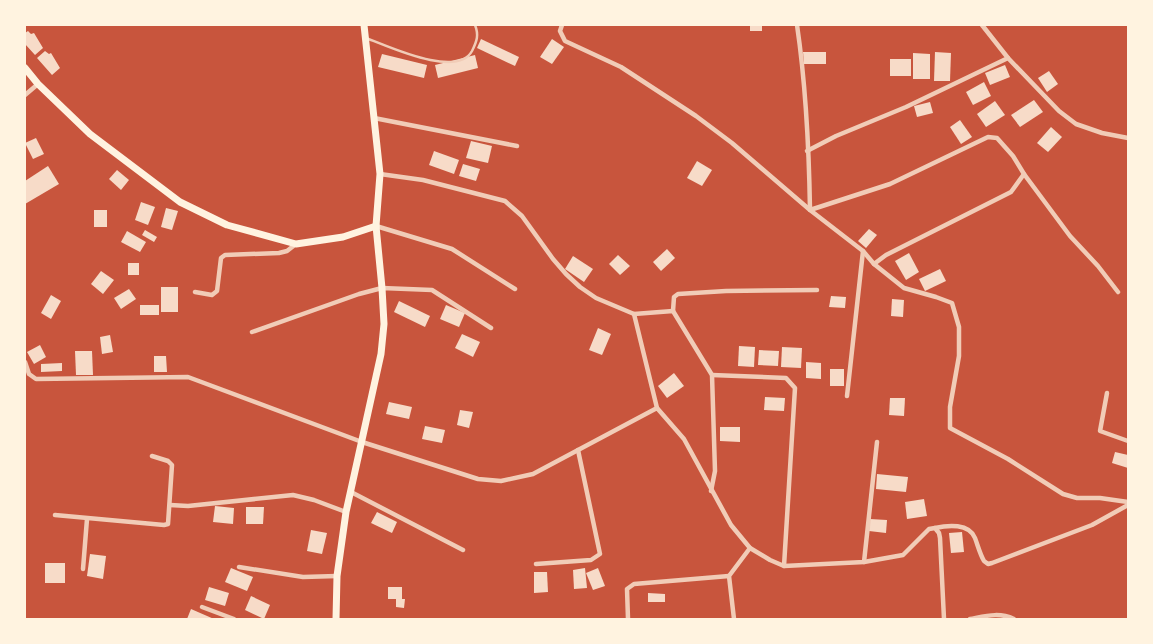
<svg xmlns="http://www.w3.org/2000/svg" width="1153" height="644" viewBox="0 0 1153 644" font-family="'Archivo Narrow',sans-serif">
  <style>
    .building { fill: #f7dbc8 }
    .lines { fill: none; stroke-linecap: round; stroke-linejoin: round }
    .service { stroke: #f1ccb7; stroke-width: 2.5 }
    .minor { stroke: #f1ccb7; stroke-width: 4.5 }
    .primary { stroke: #fff3e0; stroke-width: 7 }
  </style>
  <rect width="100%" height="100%" fill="#c8553d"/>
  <g class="building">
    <rect x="750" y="25" width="12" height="6"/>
    <path d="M28,31L31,34L34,33L43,48L35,55L25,44V33Z"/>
    <path d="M481,39L519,57L515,66L477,48Z"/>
    <path d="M552,39L564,47L552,64L540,57Z"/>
    <path d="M45,51L49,54L51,53L60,68L52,75L37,58Z"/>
    <path d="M803,52H826V64H804Z"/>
    <path d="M935,52L951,53L950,81H934Z"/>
    <path d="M913,53L930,54V79H913Z"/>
    <path d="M382,54L427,65L424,78L378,67Z"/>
    <path d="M475,55L478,68L438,78L435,65Z"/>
    <rect x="890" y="59" width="21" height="17"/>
    <path d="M1005,65L1010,77L990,85L985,73Z"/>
    <path d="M1049,71L1058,84L1047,92L1038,78Z"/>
    <path d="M984,82L991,96L973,105L966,92Z"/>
    <path d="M1034,100L1043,112L1020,127L1011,115Z"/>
    <path d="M995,101L1005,115L986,127L977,114Z"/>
    <path d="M930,102L933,113L917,117L914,106Z"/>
    <path d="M960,120L972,137L961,144L950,127Z"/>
    <path d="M1051,127L1062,137L1048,152L1037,143Z"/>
    <path d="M36,138L44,154L33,159L25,143Z"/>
    <path d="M471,141L492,146L488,163L466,158Z"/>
    <path d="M434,151L459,160L454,174L429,165Z"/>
    <path d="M697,161L712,170L702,186L687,178Z"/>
    <path d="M463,164L480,169L476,181L459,176Z"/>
    <path d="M48,166L59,184L25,204V181Z"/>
    <path d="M117,170L129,180L121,190L109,179Z"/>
    <path d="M141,202L155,207L148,225L135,220Z"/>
    <path d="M166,208L178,211L172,230L161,227Z"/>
    <rect x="94" y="210" width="13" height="17"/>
    <path d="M869,229L877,235L866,248L858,241Z"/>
    <path d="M145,230L157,237L154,242L142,235Z"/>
    <path d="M127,231L146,242L140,252L121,242Z"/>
    <path d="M667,249L675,258L661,271L653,262Z"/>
    <path d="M909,253L919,272L906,280L895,261Z"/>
    <path d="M618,255L630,266L620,275L609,264Z"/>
    <path d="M573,256L593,269L584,282L565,269Z"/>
    <rect x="128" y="263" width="11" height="12"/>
    <path d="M940,269L946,281L925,291L919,279Z"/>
    <path d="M101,271L114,280L103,294L91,284Z"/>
    <rect x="161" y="287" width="17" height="25"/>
    <path d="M129,289L136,299L121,309L114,298Z"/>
    <path d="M51,295L61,301L51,319L41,313Z"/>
    <path d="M831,296L846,297L845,308L829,307Z"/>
    <path d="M892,299L904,300L903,317L891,316Z"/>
    <path d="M399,301L430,316L425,327L394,312Z"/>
    <rect x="140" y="305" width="19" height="10"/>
    <path d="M446,305L465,313L459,327L440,319Z"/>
    <path d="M598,328L611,334L602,355L589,350Z"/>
    <path d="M462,334L480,342L473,357L455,348Z"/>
    <path d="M110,335L113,352L102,354L100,337Z"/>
    <path d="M40,345L46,357L34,364L27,352Z"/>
    <path d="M739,346L755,347L754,367L738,366Z"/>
    <path d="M782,347L802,348L801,368L781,367Z"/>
    <path d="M759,350L779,351L778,366L758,365Z"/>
    <path d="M75,351H92L93,375H76Z"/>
    <path d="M154,356H166L167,372H154Z"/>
    <path d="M806,362L821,363V379L806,378Z"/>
    <path d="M62,363V371L41,372V364Z"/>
    <rect x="830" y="369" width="14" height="17"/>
    <path d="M674,373L684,386L667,398L658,386Z"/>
    <path d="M765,397L785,398L784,411L764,410Z"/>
    <path d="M890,398H905L904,416L889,415Z"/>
    <path d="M389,402L412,407L409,419L386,414Z"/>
    <path d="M460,410L473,412L469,428L457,425Z"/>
    <path d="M425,426L445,430L442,443L422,439Z"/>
    <path d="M720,427H740V442L720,441Z"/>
    <path d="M1115,452L1128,455V468L1112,463Z"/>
    <path d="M877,474L908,477L906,492L876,489Z"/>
    <path d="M924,499L927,516L907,519L905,502Z"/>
    <path d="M215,506L234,508L233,524L213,522Z"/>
    <path d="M246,507H264L263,524H246Z"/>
    <path d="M377,512L397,522L392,533L371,523Z"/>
    <path d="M870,519L887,520L886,533L869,531Z"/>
    <path d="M311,530L327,533L322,554L307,551Z"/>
    <path d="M962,532L964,552L951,553L949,533Z"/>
    <path d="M90,554L106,556L103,579L87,576Z"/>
    <rect x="45" y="563" width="20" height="20"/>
    <path d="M231,568L253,577L247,591L225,582Z"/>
    <path d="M585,568L587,588L574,589L573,570Z"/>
    <path d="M598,568L605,586L593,590L586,573Z"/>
    <path d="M534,572H547L548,592L534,593Z"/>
    <path d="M209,587L229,593L225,606L205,600Z"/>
    <path d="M388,587H402V599H405L404,608L396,607V599H388Z"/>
    <path d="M648,593L665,594V602H648Z"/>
    <path d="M251,596L270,605L264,619L245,610Z"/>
    <path d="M191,609L214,619H187Z"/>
  </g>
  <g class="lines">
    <path class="service" d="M366,38C388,46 457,79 472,51C477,41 479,35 475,25"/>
    <g class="minor">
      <path d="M562,25L560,31L565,41L621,67L696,116L732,143L810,210L863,251L874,264L904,288L936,297L952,303L959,327V356L950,407V428L1008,459L1063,494L1077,498H1100L1128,502"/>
      <path d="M797,25C806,86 809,148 810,210L890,184L988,137L997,138L1013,156L1024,174L1070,236L1098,266L1118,292"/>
      <path d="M982,25L1008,58L1059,111L1076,124L1102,133L1128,138"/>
      <path d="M25,95L38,84"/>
      <path d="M374,118L517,146"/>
      <path d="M807,151L836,136L906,107L1008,58"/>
      <path d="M380,174L423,180L505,201L522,216L553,259L566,274L580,287L596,298L634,314L673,311L712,375L715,471L711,491"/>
      <path d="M376,226L452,249L515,289"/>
      <path d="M874,264L886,255L1011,192L1024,174"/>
      <path d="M195,292L212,295L217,291L221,258L225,255L279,253L287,251L296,244"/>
      <path d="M673,311L674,297L678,294L726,291L817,290"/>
      <path d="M634,314L657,408"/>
      <path d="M252,332L359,294L382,288L432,290L491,328"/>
      <path d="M25,362L29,374L36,379L188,377L362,442L478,479L501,481L533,474L657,408L684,439L731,525L750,548L770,560L784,566L864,562L903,555L929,529L935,528L939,533L940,538L944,619"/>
      <path d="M712,375L786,378L795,388L784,566"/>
      <path d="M1107,393L1100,431L1128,441"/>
      <path d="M847,396L863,251"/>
      <path d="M351,492L463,550"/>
      <path d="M170,505L188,506L293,495L314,500L346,512"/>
      <path d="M55,515L164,525L168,524L172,465L168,461L152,456"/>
      <path d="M935,528C948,525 969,523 975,538C978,546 980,554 984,561L988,564L992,563L1092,525L1128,505"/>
      <path d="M864,562L877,442"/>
      <path d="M536,564L591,560L600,554L578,450"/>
      <path d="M239,567L303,577L337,576"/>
      <path d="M83,569L87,519"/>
      <path d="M202,607L234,619"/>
      <path d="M628,619L627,589L634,584L729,576"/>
      <path d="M734,619L729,576L750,548"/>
      <path d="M970,619C986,616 999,612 1014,619"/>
    </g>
    <g class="primary">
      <path d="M25,68L38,84L90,134L180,202L227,225L296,244L343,237L376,226"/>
      <path d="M336,619L337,576L346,512L381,354L384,324L382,288L376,226L380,174L364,25"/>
    </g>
  </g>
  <rect width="1153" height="644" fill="none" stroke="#fff3e0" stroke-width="52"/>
</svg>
